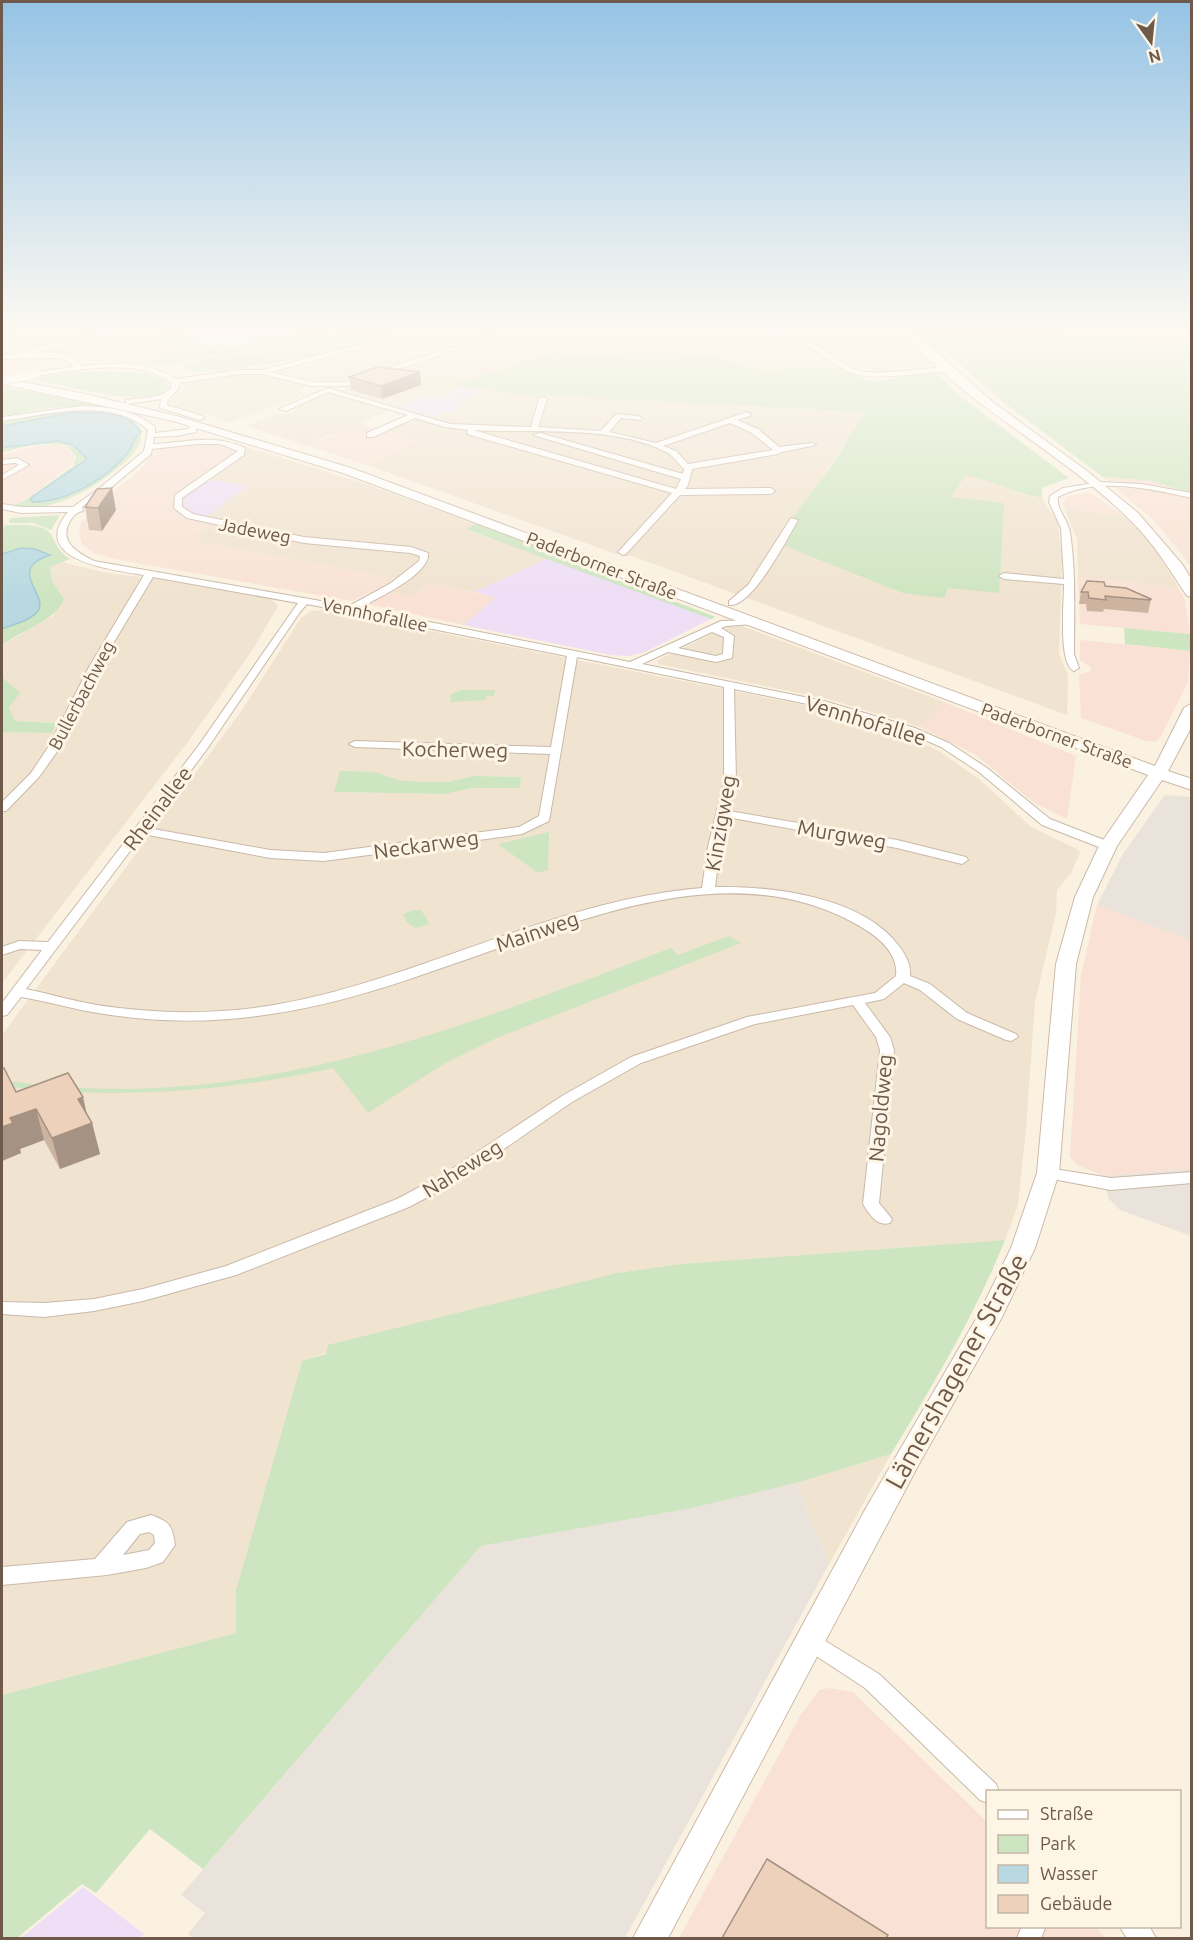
<svg xmlns="http://www.w3.org/2000/svg" width="1193" height="1940" viewBox="0 0 1193 1940" font-family="Ubuntu,sans-serif">
  <style>
    .residential { fill: #f0e3d0; fill-rule: evenodd }
    .commercial { fill: #f9e2d5 }
    .industrial { fill: #e9e3dc }
    .education { fill: #eedef6 }
    .green { fill: #cee5c1 }
    .water { fill: #b8d9e1; stroke: #9fc7d2; stroke-width: 1.5 }
    .lines { fill: none; stroke-linecap: round; stroke-linejoin: round }
    .minor-casing { stroke: #c9b9a9; stroke-width: 2 }
    .secondary-casing { stroke: #ccbaa7; stroke-width: 2 }
    .minor { fill: #fff; fill-rule: evenodd }
    .secondary { fill: #fff; fill-rule: evenodd }
    .minor-bridge-casing { stroke: #c9b9a9; stroke-width: 9; stroke-linecap: butt }
    .minor-bridge { stroke: #fff; stroke-width: 8 }
    .wall { fill: #ccb4a1 }
    .shaded-wall { fill: #a69283 }
    .building { fill: #edd1bb; stroke: #a69283; stroke-width: 1.5 }
    .labels { text-anchor: middle; dominant-baseline: central; stroke-width: 6; stroke-linejoin: round; paint-order: stroke }
    .far-street-label { font-size: 18px; fill: #6e594a; stroke: #fdf5e6 }
    .street-label { font-size: 21px; fill: #6e594a; stroke: #fdf5e6 }
    .near-street-label { font-size: 26px; fill: #6e594a; stroke: #fdf5e6 }
  </style>
  <rect width="100%" height="100%" fill="#faf1e1"/>
  <g class="residential">
    <path d="M2,328H174L153,339L175,343L160,357L145,364L97,362L39,353L35,351L39,348L34,347L2,355Z"/>
    <path d="M424,328H512L346,381H314L279,371L325,362L319,360L380,344Z"/>
    <path d="M529,328H632L738,334L749,340L766,342L796,340L841,367L757,369L705,355L640,350L595,357H572L553,352L455,385L515,394L866,412L811,494L950,497L965,476L984,478L1024,495L1042,498L1058,523L1062,559L1059,654L1068,675L1067,715L632,556H622L367,465L417,442L384,432L418,419L428,422L434,418L339,390Z"/>
    <path d="M786,328H891L931,365L882,371L857,368Z"/>
    <path d="M1128,328H1191V345L1121,336Z"/>
    <path d="M243,374L268,376L308,387L293,389L308,394L231,422L173,405L170,401L190,383Z"/>
    <path d="M332,393L390,410L360,423L365,425L339,436L332,434L306,445L245,426L277,414H294L292,412L299,409L295,405Z"/>
    <path d="M193,438L220,439L366,484L476,524L466,530L548,558L474,592L428,583L411,597L388,592L403,580L193,541V536L212,524L181,515L171,504L179,491L208,471L192,443L170,450L158,449L165,442Z"/>
    <path d="M1064,508L1125,517L1149,540L1178,587L1078,577L1077,538Z"/>
    <path d="M61,562L107,573L159,579L271,599L278,606L251,652L187,743L2,983V732L52,733L56,723L15,721L9,708L19,693L2,677V645L53,616L64,599L52,581L50,567Z"/>
    <path d="M324,610L819,708L889,729L939,751L979,779L1031,827L1077,849L1080,853L1071,873L1057,890L1056,913L1035,1002L1026,1128L1018,1205L1005,1240L681,1264L617,1273L406,1326L302,1361L236,1590V1633L2,1695V1035L240,713L301,618L311,611ZM375,772L399,780L423,782H447L474,776L521,777L520,788H472L445,794L334,792Z"/>
    <path d="M741,626L750,629L944,702L920,727L828,699L658,664V660L727,627Z"/>
    <path d="M891,1454L829,1564L796,1483Z"/>
  </g>
  <g class="commercial">
    <path d="M54,358L63,360L64,363L2,374V359Z"/>
    <path d="M365,425L418,442L367,465L306,445Z"/>
    <path d="M57,443L66,446L74,457L73,463L26,500L11,507L2,503V455L35,446Z"/>
    <path d="M192,443L222,444L236,449V452L179,491L172,500L173,508L181,515L213,524L193,536L199,538L194,541L396,579L352,601L115,559L94,553L82,544L79,534L81,523L106,497L145,466L144,463L158,449L170,450Z"/>
    <path d="M1103,477L1151,481L1191,493V566L1155,521Z"/>
    <path d="M1087,493L1095,496L1125,517L1064,508L1062,504L1068,496Z"/>
    <path d="M1078,577L1178,587L1185,600L1190,634L1080,624Z"/>
    <path d="M428,583L497,597L464,625L366,604L388,592L411,597Z"/>
    <path d="M1080,640L1190,651L1188,682L1160,738L1155,742L1146,741L1081,718L1079,675L1091,671L1090,667L1080,660Z"/>
    <path d="M944,702L1076,756L1067,819L1033,802L976,755L920,727Z"/>
    <path d="M1097,905L1191,940V1169L1104,1176L1077,1165L1070,1157L1081,976Z"/>
    <path d="M829,1688L853,1692L987,1822L988,1926L1095,1927L1107,1938H679L800,1716L819,1690Z"/>
  </g>
  <g class="industrial">
    <path d="M1165,795L1191,797V940L1097,905L1123,854Z"/>
    <path d="M1191,1169V1236L1120,1210L1108,1198L1104,1176Z"/>
    <path d="M796,1483L829,1564L625,1938H194L188,1934L205,1913L181,1895L481,1546L692,1508Z"/>
  </g>
  <g class="education">
    <path d="M201,328H300L305,332L274,336L249,345L207,348L193,343L184,334L203,331Z"/>
    <path d="M461,388L482,391L452,411L435,417L399,407L423,397L438,399Z"/>
    <path d="M207,479L248,486L206,517L194,514L182,504L187,494Z"/>
    <path d="M548,558L711,619L645,652L629,656L611,655L464,625L496,597L474,592Z"/>
    <path d="M83,1887L144,1934L140,1938H21Z"/>
  </g>
  <g class="green">
    <path d="M174,328H201L204,331L185,334L193,343L201,342L207,348L222,346L225,348L248,345L247,343C269,340 280,336 304,332L300,328H345L267,351L205,356L170,365L145,364L160,357L175,343L152,339Z"/>
    <path d="M353,328H407C338,354 268,367 194,372L182,367L205,358L271,352Z"/>
    <path d="M911,328C1007,328 1096,333 1191,345V493L1151,481L1103,477L1003,402L952,357L923,340Z"/>
    <path d="M640,350L705,355L757,369L841,367L863,380L878,382L901,375L938,374L960,396L1069,478L1042,488V498C1015,494 992,479 965,476L951,497L1004,503L999,593L948,588L944,598L903,593L782,545L785,528L832,465L865,412L515,394L453,385L553,352L572,357H595Z"/>
    <path d="M89,371L147,373L166,381L168,387C153,412 56,383 30,378Z"/>
    <path d="M2,387L107,406L57,407L2,416Z"/>
    <path d="M74,412C96,413 127,411 141,430C143,447 131,457 118,468C87,493 53,512 11,507L26,500L73,466L76,457L67,446C45,441 24,446 2,453V448C28,443 71,430 86,460L30,500L68,496L82,490L120,460L141,432L69,413L2,426V423C26,418 50,413 74,412Z"/>
    <path d="M60,515L51,530L33,523H9L10,518Z"/>
    <path d="M476,524L552,552L574,564L716,617L711,619L465,529Z"/>
    <path d="M5,525C18,525 45,522 52,536C57,546 59,552 70,559L50,567L52,581L64,599C54,623 21,630 2,645V529Z"/>
    <path d="M1124,628L1190,634V651L1125,644Z"/>
    <path d="M2,677L20,693L9,708L15,721L56,723L52,733L2,732Z"/>
    <path d="M461,690H495L494,696H487L485,700L450,702L451,694Z"/>
    <path d="M340,771L375,772L399,780L423,782H447L474,776L521,777L520,788H472L445,794L334,792Z"/>
    <path d="M549,832L548,870L538,873L498,844Z"/>
    <path d="M414,910H421L430,924L415,928L406,921L403,914Z"/>
    <path d="M729,936L741,943L499,1037L445,1063L368,1113L333,1068C225,1092 112,1100 2,1086V1080C242,1117 451,1031 671,948L678,955Z"/>
    <path d="M1005,1240C975,1315 933,1385 891,1454L796,1483L692,1508L481,1546L203,1869L150,1829L96,1893L82,1884L17,1938H2V1695L236,1633V1590L302,1361L326,1354L328,1345L617,1273L681,1264Z"/>
  </g>
  <g class="water">
    <path d="M69,413C91,412 129,410 141,432C135,436 134,444 129,451C109,478 67,502 33,502L30,500L32,497L86,460V458L73,445L58,441L2,448V426Z"/>
    <path d="M21,548L35,549L50,555C7,569 46,593 39,609C34,620 11,625 2,629V554Z"/>
  </g>
  <g class="lines">
    <defs>
      <g id="minor">
        <path d="M35,328H44L2,343V339Z"/>
        <path d="M130,328H140L126,333L32,353C49,352 70,351 81,366C113,363 149,360 176,379L239,370H262L368,343L407,328H416L372,345L271,372L312,382H345L513,328H522L346,386H312L262,374H239L179,383V388L168,400L167,405L203,416L204,418L200,420L160,408L161,399L126,404V400C141,398 161,399 171,388V382C134,357 78,370 36,376H33V372L74,367L64,359L56,358L2,359V355L21,353L40,346Z"/>
        <path d="M689,328C726,328 766,324 802,338C824,346 843,370 867,372C891,374 924,368 949,367L953,369L949,371C924,373 890,378 866,376C840,374 821,350 797,341C764,328 726,331 692,330Z"/>
        <path d="M328,388L450,424L531,427L539,399L543,397L547,399L538,427L601,431L616,414L638,416L642,418L641,420L621,418L609,432L656,443L747,412L751,414L750,416L737,420L758,429L779,447L812,443L816,445L782,452L778,454L692,469L688,485L685,489L771,488L775,491L771,494L680,495L626,554L623,555L618,552L620,550L672,493L467,434L468,430L445,427L415,418L373,437H367V433L408,415L328,392L286,411L279,409ZM730,423L752,433L773,450L688,464L676,451L663,446ZM473,430C533,434 614,424 668,453C674,457 679,464 684,469L683,474L540,433L533,435L681,479L676,489Z"/>
        <path d="M81,406C109,407 133,409 155,427V433L189,429L190,421L197,423L196,432L177,436L154,437L153,444C186,443 214,433 245,448L244,455L182,498V507L193,514L304,537L411,547L428,553C431,574 376,599 359,608L630,662L721,621L753,620V624L726,626L721,628L734,636L732,658L716,662L668,652L642,664L824,701L915,728L949,743L987,768L1050,819L1112,843L1114,846L1112,849H1104L1042,825L979,772L941,747L907,732L822,707L734,689L736,781L729,811L897,840L966,857L968,860L962,864L897,848L727,817L720,847L715,887C772,886 862,896 899,946C906,956 911,964 910,976L930,984L967,1013L1016,1034L1018,1037L1011,1041L1006,1040L957,1019L920,990L904,983L884,999L865,1003L890,1037L894,1050L879,1203L892,1219L890,1223C877,1227 869,1214 863,1204L880,1050L876,1037L853,1005L755,1024L641,1063L572,1102L456,1182L409,1207L236,1275L143,1301L94,1311L44,1317L2,1314V1302L44,1303L94,1299L143,1289L226,1266L397,1199L444,1174L562,1096L631,1057L747,1017L875,993L896,976C899,952 876,935 856,924C738,858 598,913 482,954C413,978 343,1004 271,1014C213,1023 156,1023 98,1013C72,1009 47,1001 21,997L7,1015L2,1016V1003L42,950L20,949L2,955V947L19,941L48,942L199,745L298,603L153,577L99,667L61,746L39,777L6,811H2V802L31,773L49,746L89,667L144,575C115,570 27,561 68,512L21,513L2,509V504L21,507H73L101,487L144,451L148,430C109,396 47,415 2,421V417ZM196,444H220L238,451L175,495L174,508L187,518L304,543L410,553L420,556L419,561L391,583L349,606L94,561C79,553 59,543 69,523C73,516 76,512 83,511L82,507L97,496H101L151,454L152,449ZM307,604L567,656L551,747L355,741L349,744L355,747L550,754L539,816L519,827L324,853L270,850L148,828L207,749L300,612ZM712,632L724,637L723,654L716,656L678,648ZM577,657L724,687V781L708,847L702,888C553,900 420,980 274,1005C216,1015 155,1014 97,1005C73,1001 50,994 26,989L143,834L270,858L324,861L522,834L549,821Z"/>
        <path d="M17,458L29,465L2,480V475L19,465L16,463L2,464V460Z"/>
        <path d="M1101,482L1141,484L1192,493V498C1151,489 1097,476 1058,497C1056,509 1068,520 1070,532C1076,572 1074,613 1074,654L1079,668L1074,671C1058,665 1064,601 1064,584L1004,579L999,576L1004,573L1064,579L1061,528L1049,502L1050,496L1063,488Z"/>
        <path d="M791,518L798,520C787,539 752,608 729,605V601L748,585Z"/>
        <path d="M1048,1168L1111,1178L1192,1172V1183L1111,1190L1042,1177L1040,1173L1042,1169Z"/>
        <path d="M151,1515C170,1522 172,1525 175,1545L163,1562L146,1568L107,1575L2,1585V1567L95,1559L127,1522ZM149,1532L154,1535L155,1543L149,1550L123,1555L140,1534Z"/>
        <path d="M811,1632L879,1674L996,1784L999,1792H988V1803L980,1800L865,1688L804,1648L801,1641L804,1634Z"/>
        <path d="M1022,1926H1046L1041,1938H1017Z"/>
        <path d="M1119,1926H1149L1156,1938H1127Z"/>
      </g>
      <g id="secondary">
        <path d="M899,328H909L994,403L1087,471L1138,513L1182,564L1192,580V597L1187,596C1169,569 1154,543 1130,520C1059,449 964,406 899,328Z"/>
        <path d="M2,378L90,395L180,417L351,468L1155,766L1184,708L1192,703V726L1168,771L1192,779V790L1162,780L1117,846L1093,897L1076,964L1059,1173L1035,1248L1001,1319L919,1464L668,1938H633L866,1508L979,1314L1011,1248L1037,1173L1056,964L1075,897L1099,846L1148,775L343,473L173,421L2,384Z"/>
      </g>
    </defs>
    <use href="#minor" class="minor-casing"/>
    <use href="#secondary" class="secondary-casing"/>
    <use href="#minor" class="minor"/>
    <use href="#secondary" class="secondary"/>
    <defs>
      <path id="minor-bridge" d="M2,381L36,374"/>
    </defs>
    <use href="#minor-bridge" class="minor-bridge-casing"/>
    <use href="#minor-bridge" class="minor-bridge"/>
  </g>
  <g class="wall">
    <path d="M349,377L421,385L382,399L351,390Z"/>
    <path d="M85,507L116,510L102,531L89,530Z"/>
    <path d="M1105,586L1151,599L1148,613L1104,609L1103,612L1087,611L1086,604H1079L1081,592Z"/>
    <path d="M1191,973V1012L1190,1011V980Z"/>
    <path d="M2,1069L16,1092L86,1113L92,1123L100,1154L60,1169L44,1140L20,1149L21,1153L2,1161Z"/>
  </g>
  <g class="shaded-wall">
    <path d="M420,372L421,385L382,399L381,386Z"/>
    <path d="M112,488L116,510L102,531L98,508Z"/>
    <path d="M83,1097L89,1124L92,1123L100,1154L60,1169L52,1138L78,1099Z"/>
    <path d="M36,1109L44,1140L20,1149L21,1153L2,1161V1127L10,1118Z"/>
  </g>
  <g class="building">
    <path d="M377,367L420,372L381,386L349,377Z"/>
    <path d="M112,488L98,508L85,507L97,489Z"/>
    <path d="M1087,581L1104,582L1105,586L1126,588L1151,599L1150,600L1105,596L1106,600L1089,598L1088,592H1081Z"/>
    <path d="M4,1068L16,1092L68,1073L83,1097L78,1099L92,1123L52,1138L36,1109L10,1118L13,1123L2,1127V1069Z"/>
    <path d="M767,1859L888,1935L886,1938H722Z"/>
  </g>
  <linearGradient id="sky" x2="0" y2="1"><stop stop-color="#95c3e5"/><stop offset="0.55" stop-color="#fdf9f2"/><stop offset="1" stop-color="#fdf9f2" stop-opacity="0"/></linearGradient>
  <rect width="1193" height="599" fill="url(#sky)"/>
  <g class="labels">
    <g class="far-street-label">
      <text transform="translate(255 530) rotate(11)">Jadeweg</text>
      <text transform="translate(602 565) rotate(21)">Paderborner Straße</text>
      <text transform="translate(375 614) rotate(12)">Vennhofallee</text>
      <text transform="translate(81 695) rotate(-62)">Bullerbachweg</text>
      <text transform="translate(1057 735) rotate(20)">Paderborner Straße</text>
    </g>
    <g class="street-label">
      <text transform="translate(866 720) rotate(17)">Vennhofallee</text>
      <text transform="translate(455 749) rotate(1)">Kocherweg</text>
      <text transform="translate(157 808) rotate(-53)">Rheinallee</text>
      <text transform="translate(720 823) rotate(-80)">Kinzigweg</text>
      <text transform="translate(842 834) rotate(10)">Murgweg</text>
      <text transform="translate(426 844) rotate(-8)">Neckarweg</text>
      <text transform="translate(537 931) rotate(-19)">Mainweg</text>
      <text transform="translate(880 1108) rotate(-85)">Nagoldweg</text>
      <text transform="translate(462 1168) rotate(-32)">Naheweg</text>
    </g>
    <g class="near-street-label">
      <text transform="translate(956 1371) rotate(-61)">Lämershagener Straße</text>
    </g>
  </g>
  <rect width="1193" height="1940" fill="none" stroke="#6e594a" stroke-width="6"/>
  <rect x="986" y="1790" width="195" height="138" fill="#fdf5e6" stroke="#c4b7a8" stroke-width="1.5"/>
  <rect x="998" y="1810" width="30" height="9" fill="#ffffff" stroke="#c4b7a8" stroke-width="1.5"/>
  <text x="1040" y="1820" font-size="18" fill="#6e594a">Straße</text>
  <rect x="998" y="1835" width="30" height="18" fill="#cee5c1" stroke="#c4b7a8" stroke-width="1.5"/>
  <text x="1040" y="1850" font-size="18" fill="#6e594a">Park</text>
  <rect x="998" y="1865" width="30" height="18" fill="#b8d9e1" stroke="#c4b7a8" stroke-width="1.5"/>
  <text x="1040" y="1880" font-size="18" fill="#6e594a">Wasser</text>
  <rect x="998" y="1895" width="30" height="18" fill="#edd1bb" stroke="#c4b7a8" stroke-width="1.5"/>
  <text x="1040" y="1910" font-size="18" fill="#6e594a">Gebäude</text>
  <g transform="translate(1151 42) rotate(165)" stroke="#fdf5e6" stroke-width="4.5" paint-order="stroke">
  <path d="M0-4.5L10 22L0 15L-10 22Z" fill="#6e594a"/>
  <text y="-9" font-size="16" font-weight="bold" text-anchor="middle" fill="#6e594a">N</text>
  </g>
</svg>
